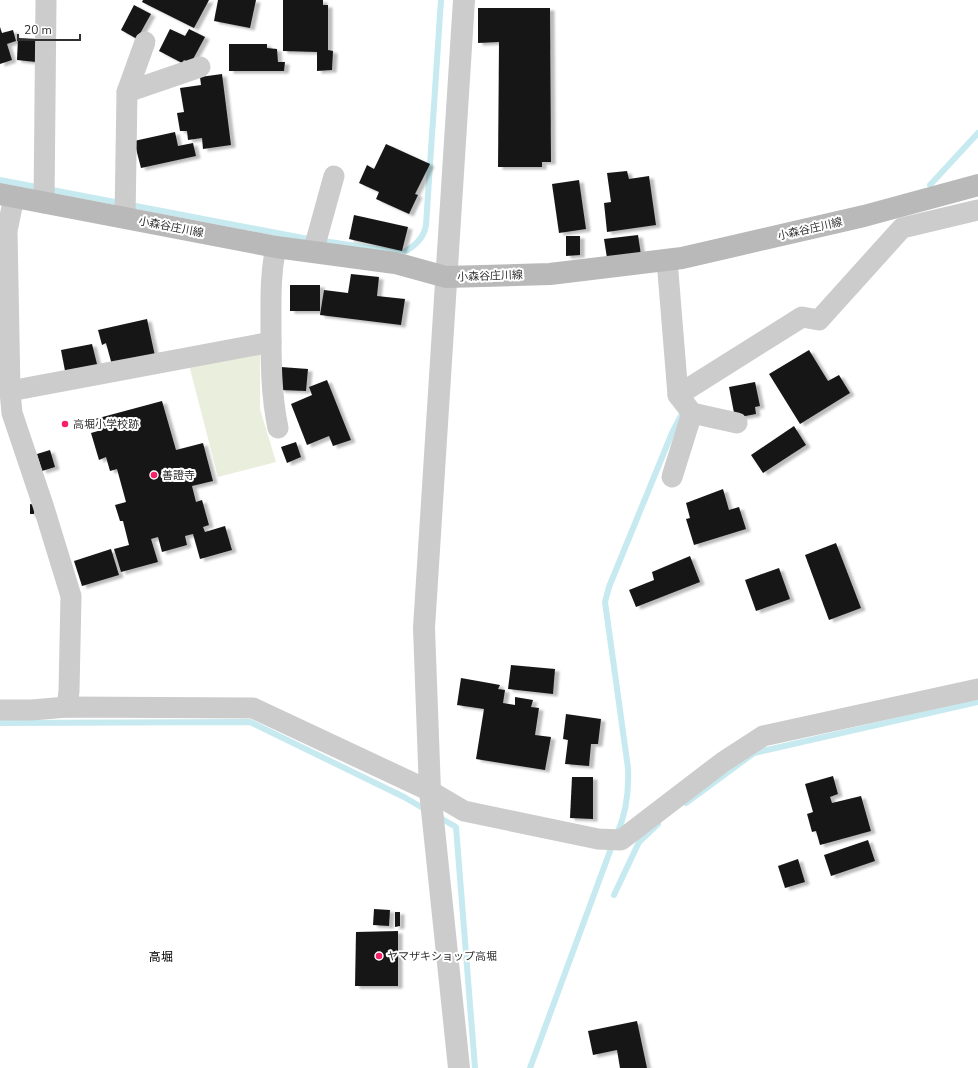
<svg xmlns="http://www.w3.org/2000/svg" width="978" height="1068" viewBox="0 0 978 1068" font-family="'Nunito Sans','Noto Sans JP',sans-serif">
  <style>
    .green { fill: #eaeedc }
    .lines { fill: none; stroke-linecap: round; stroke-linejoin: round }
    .stream { stroke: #c6eaef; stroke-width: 6 }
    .building { fill: #161616; filter: url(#shadow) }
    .minor { stroke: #ccc; stroke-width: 21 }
    .tertiary { stroke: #ccc; stroke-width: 22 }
    .secondary { stroke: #b9b9b9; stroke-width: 22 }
    .poi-dot { fill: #f62167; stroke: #fff; stroke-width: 1.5 }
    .labels { text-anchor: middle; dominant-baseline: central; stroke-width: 4; stroke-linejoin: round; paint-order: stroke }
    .street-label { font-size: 11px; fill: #2f2f2f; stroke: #fff }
    .poi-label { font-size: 11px; fill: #2f2f2f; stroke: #fff; text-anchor: start }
    .neighbourhood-label { font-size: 12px; fill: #000; stroke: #fff }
  </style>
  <defs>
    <filter id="shadow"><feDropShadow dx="4.5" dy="2.5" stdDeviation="1" flood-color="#0004"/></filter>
  </defs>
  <rect width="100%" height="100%" fill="#fff"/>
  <path class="green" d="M260,348V409L276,462L218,477L189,365Z"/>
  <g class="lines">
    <g class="stream">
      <path d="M0,180L303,238L402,253C414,247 424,239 426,225L441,0"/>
      <path d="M930,185L978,133"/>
      <path d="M0,723L250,722L404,797L428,811"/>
      <path d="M686,803L754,753L978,702"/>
      <path d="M437,816L456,827L475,1068"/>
      <path d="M617,834C626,814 629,790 628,768L605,602L609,587L672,433L683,412"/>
      <path d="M614,895L639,842L658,824"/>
      <path d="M530,1068L613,843"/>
    </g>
  </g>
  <g class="building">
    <path d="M143,0H209L194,28L142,2Z"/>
    <path d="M218,0H256L250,28L214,21Z"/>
    <path d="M283,0H323V5H328V50L333,51L332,70L317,71V52L283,51Z"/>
    <path d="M134,5L151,14L137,39L121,30Z"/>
    <path d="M478,8H550L551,162H542V167H498L499,42L478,43Z"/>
    <path d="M0,27L2,33L13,30L16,41L7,44L12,60L0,64Z"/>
    <path d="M170,29L185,36L189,29L205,37L191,63L184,60L182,63L159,51Z"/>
    <path d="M18,38L38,39L36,62L17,60Z"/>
    <path d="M229,44H267V48L277,49L278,62H285L284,71H229Z"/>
    <path d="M222,74L231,145L203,149L202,138L188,140L187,131H180L177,113L184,112L180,88L201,85L200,77Z"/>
    <path d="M175,132L178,146L193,143L196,156L141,168L134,141Z"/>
    <path d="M386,144L430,164L415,194L418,195L409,214L376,199L379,192L359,183L367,165L374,169Z"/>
    <path d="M627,171L629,179L649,176L656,225L607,232L604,203L611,202L607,173Z"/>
    <path d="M579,180L586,229L559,233L552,184Z"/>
    <path d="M354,215L408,227L402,251L349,239Z"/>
    <path d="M638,235L641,255L607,258L604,239Z"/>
    <path d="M566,236H580V255L566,256Z"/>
    <path d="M351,274L379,277L377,296L405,299L401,325L320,315L324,290L348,293Z"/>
    <rect x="290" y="285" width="30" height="26"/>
    <path d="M147,319L155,356L112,365L106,343L102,345L98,330Z"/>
    <path d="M92,344L98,368L65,371L61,350Z"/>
    <path d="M809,350L828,381L839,375L850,393L800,424L769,374Z"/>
    <path d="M281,367L308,369L306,391L280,390Z"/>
    <path d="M327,380L351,440L333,446L329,436L307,445L291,404L312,395L309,387Z"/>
    <path d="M755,382L760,406L755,407L756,414L735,418L729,387Z"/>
    <path d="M162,401L176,450L203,443L213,481L192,486L196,502L202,500L209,525L203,527L205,532L225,526L232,550L200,559L193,534L185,536L187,545L162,552L158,537L151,539L158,562L121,572L114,549L129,545L123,521H120L115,505L126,502L117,469L110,471L106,457L99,460L91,433L98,431L95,419Z"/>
    <path d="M794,426L806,445L763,473L751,455Z"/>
    <path d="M296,442L301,457L287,463L281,447Z"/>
    <path d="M50,450L55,467L42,471L37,454Z"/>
    <path d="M723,489L729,510L739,507L746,529L694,545L686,519L690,518L686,503Z"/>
    <path d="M30,504L35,505L34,514H30Z"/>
    <path d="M836,543L861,608L829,620L805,555Z"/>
    <path d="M111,549L119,575L82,586L74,561Z"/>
    <path d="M690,556L700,582L636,607L629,590L654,580L652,572Z"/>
    <path d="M779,568L790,599L756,611L745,580Z"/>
    <path d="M511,665L555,669L553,694L508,689Z"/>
    <path d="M461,678L500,685L498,689L505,690L503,703L515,705V697L533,700L531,707L539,708L535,735L551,737L545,770L476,759L484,709L457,705Z"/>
    <path d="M566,714L601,719L598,744H591L589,766L565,764L568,740L563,739Z"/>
    <path d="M833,776L838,794L830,797L832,803L861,796L871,831L820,845L816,831L812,832L807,814L813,812L805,784Z"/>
    <path d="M572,777H593V819L570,818Z"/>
    <path d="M868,840L875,861L831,876L824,855Z"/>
    <path d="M798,859L805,882L785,888L778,866Z"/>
    <path d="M374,909L390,910L389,926L373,925Z"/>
    <path d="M395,912H400V926L395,927Z"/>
    <path d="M398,931V986H355L356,932Z"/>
    <path d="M637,1021L647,1068H620L617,1050L593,1055L588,1031Z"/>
  </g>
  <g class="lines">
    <g class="minor">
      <path d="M127,92L200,67"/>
      <path d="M14,197L7,231L10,391L12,413L43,505L71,596L69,691L67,707"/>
      <path d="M44,203L46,0"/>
      <path d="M125,218L127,92L145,42"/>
      <path d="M276,247C270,274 271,300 271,327C271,360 271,395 278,428"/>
      <path d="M313,252L334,176"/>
      <path d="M667,260L678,395L692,413L737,423"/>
      <path d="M10,391L271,342"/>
      <path d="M678,395L802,317L819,320L902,228L978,210"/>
      <path d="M672,477L692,413"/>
      <path d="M0,710H32L67,707L253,708L430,791L464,811L598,839L621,840L723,762L763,736L978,689"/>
    </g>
    <path class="tertiary" d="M459,1068L430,791L424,628L464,0"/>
    <path class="secondary" d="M0,194L276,247L395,263L446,277L550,274L682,258L864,216L978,185"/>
  </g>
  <g class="poi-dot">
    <circle cx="65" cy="424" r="4"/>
    <circle cx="154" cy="475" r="4"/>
    <circle cx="379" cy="956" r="4"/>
  </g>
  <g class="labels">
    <g class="street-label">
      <text transform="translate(171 227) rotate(11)">小森谷庄川線</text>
      <text transform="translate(810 229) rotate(-13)">小森谷庄川線</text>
      <text transform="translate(490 276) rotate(-2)">小森谷庄川線</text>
    </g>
    <g class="poi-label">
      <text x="73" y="424">高堀小学校跡</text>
      <text x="162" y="475">善證寺</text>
      <text x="387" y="956">ヤマザキショップ高堀</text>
    </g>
    <g class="neighbourhood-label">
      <text x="161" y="957">高堀</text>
    </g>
  </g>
  <path d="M18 34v6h62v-6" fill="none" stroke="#2f2f2f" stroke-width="2"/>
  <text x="24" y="34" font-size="12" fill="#2f2f2f" stroke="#ffffff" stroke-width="3" paint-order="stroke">20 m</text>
</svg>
